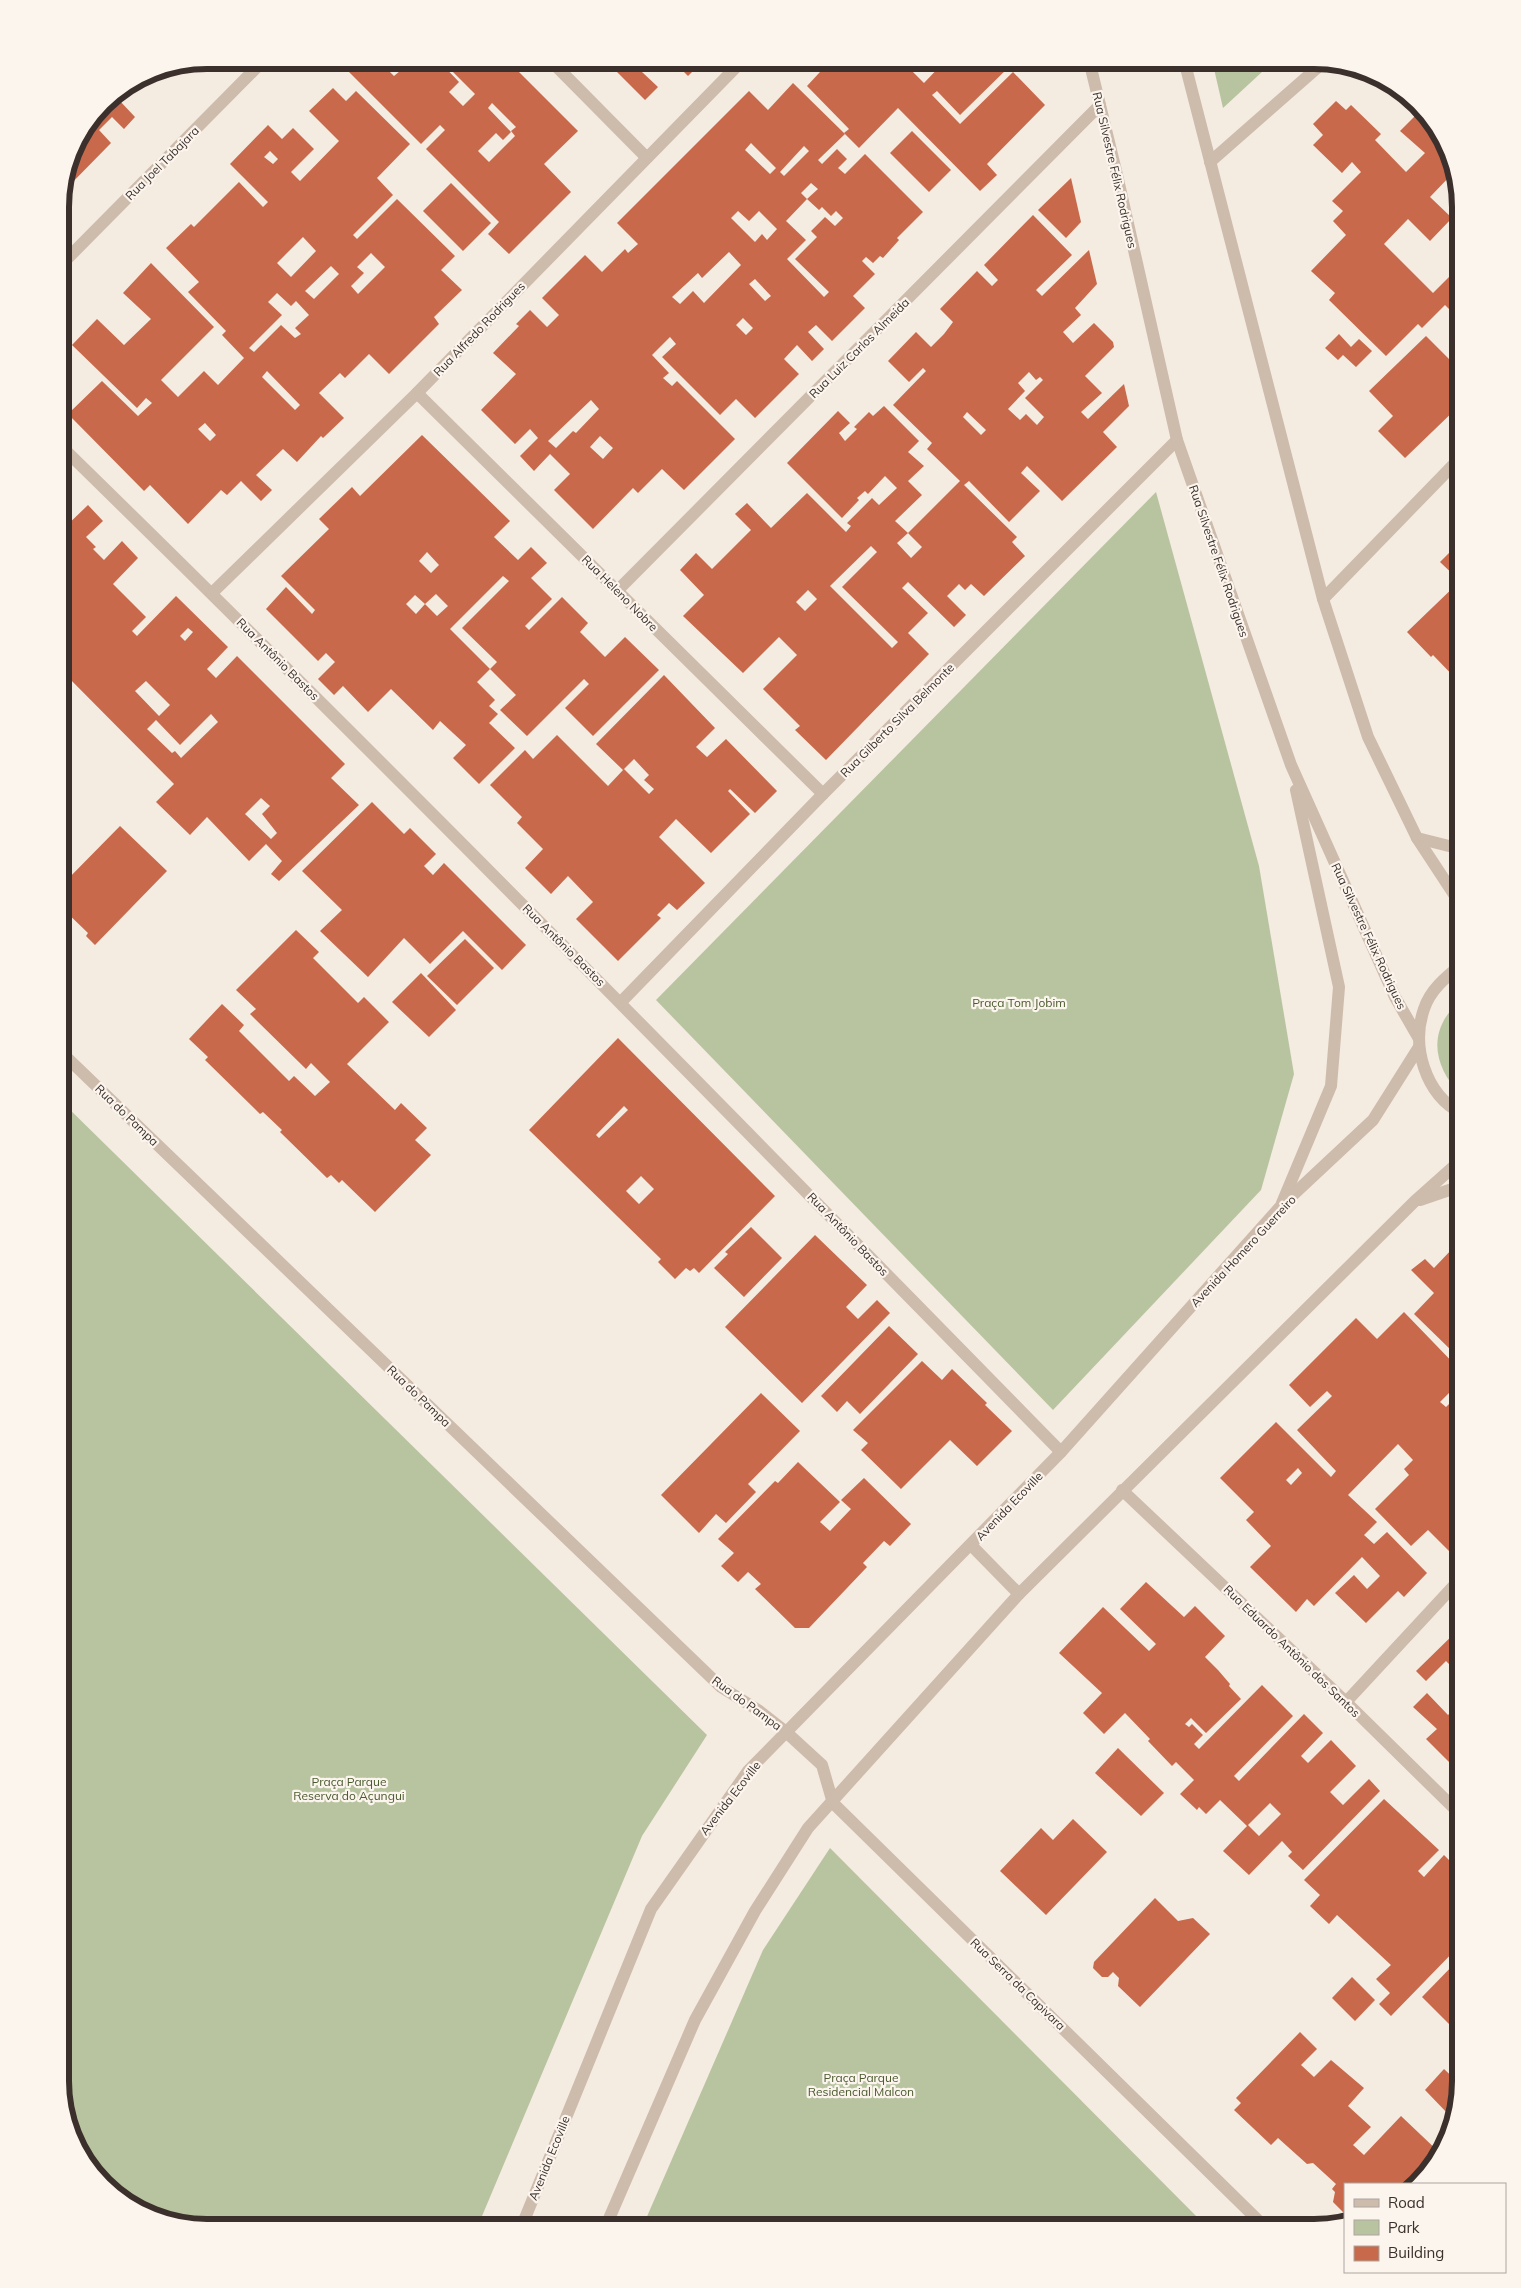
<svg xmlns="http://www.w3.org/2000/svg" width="1521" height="2288" viewBox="0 0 1521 2288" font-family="Mulish,sans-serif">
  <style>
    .green { fill: #b8c4a0 }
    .building { fill: #c8694b; fill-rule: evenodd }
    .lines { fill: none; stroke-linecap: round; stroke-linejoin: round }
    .minor { stroke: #cdbbac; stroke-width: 12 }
    .labels { text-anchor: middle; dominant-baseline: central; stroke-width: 4.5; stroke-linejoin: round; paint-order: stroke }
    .street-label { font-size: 12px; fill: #3b302b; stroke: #fbf5ee }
    .park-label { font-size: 12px; fill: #4a5a2e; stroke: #fbf5ee }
    .rim { fill: none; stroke: #3b302b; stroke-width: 6 }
  </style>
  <rect width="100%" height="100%" fill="#f4ebe1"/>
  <g class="green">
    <path d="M1212,60H1275L1223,108Z"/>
    <path d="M1156,492L1259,866L1294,1074L1261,1190L1053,1410L656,1000Z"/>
    <path d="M1461,1000V1095C1432,1065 1427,1029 1461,1000Z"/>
    <path d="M60,1100L707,1735L642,1836L477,2228H198L126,2203L80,2154L60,2081Z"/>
    <path d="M830,1848L1208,2228H642L763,1950Z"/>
  </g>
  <g class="building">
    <path d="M361,60H373L381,68L384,66L394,76L400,71L389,60H438L459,82L449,92L463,106L475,94L441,60H507L578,131L544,164L571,192L509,254L488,234L499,222L426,149L445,130L440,125L421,144L349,72ZM492,103L516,127L511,131L515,136L489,162L478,151L496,133L503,140L511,132L488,108Z"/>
    <path d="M605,60H654L642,72L658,87L645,100Z"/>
    <path d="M672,60H704L688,76Z"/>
    <path d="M808,60H918L910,69L924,83L944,62L949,67L956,60H1010L1013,63L960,115L937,91L932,95L960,124L1013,72L1045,105L987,164L997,175L980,191L898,108L859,148L844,133L849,129L807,86L820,72Z"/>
    <path d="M141,78L119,100L135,117L124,129L112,117L99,130L111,143L61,194L71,151L103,103Z"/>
    <path d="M793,83L845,134L818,160L822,164L837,149L847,159L838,168L845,174L865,154L923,212L897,238L899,240L883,258L880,256L873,263L866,257L862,261L875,274L853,296L865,308L832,341L816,325L808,332L824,349L812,361L797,345L784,359L799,374L755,418L736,399L720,415L662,357L676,344L670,337L652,355L669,373L663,378L672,386L677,381L735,439L684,490L662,469L638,493L633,488L593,529L554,490L570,474L550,454L534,471L520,456L538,438L530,429L515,444L481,410L516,374L493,353L519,326L516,324L530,310L547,327L559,315L542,298L585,255L602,272L625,249L628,253L638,244L617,223L749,91L768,110ZM751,143L776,168L770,174L745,150ZM804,146L809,151L784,176L780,172ZM811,183L818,189L807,199L819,210L822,207L831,216L836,211L843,218L835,226L825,217L811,231L817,237L795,259L829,292L824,297L787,259L806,240L786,221L807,199L801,193ZM738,211L749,221L759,211L777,229L767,240L762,234L755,242L731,218ZM729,252L741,265L704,303L693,291L680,304L672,297L698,273L702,278ZM755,279L771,296L765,301L749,284ZM743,318L753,328L746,335L736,325ZM591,400L599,409L576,433L573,431L556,448L548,441ZM600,436L613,448L603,459L590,447Z"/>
    <path d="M333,88L346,101L356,91L410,144L377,178L393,195L353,235L357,239L397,199L455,256L441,270L462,290L434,317L439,324L389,374L369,354L345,378L340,373L319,393L344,418L323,438L321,436L297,462L283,449L256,475L272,490L261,501L241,481L227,495L221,490L188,524L150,485L144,491L68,414L102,381L138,416L152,403L146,398L137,408L72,345L97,319L124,345L151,319L123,293L151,263L214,327L161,380L178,397L204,371L218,385L244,358L222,335L226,331L188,292L199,282L166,248L191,224L194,227L239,182L263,207L268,202L230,164L268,125L282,139L293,128L314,149L291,172L300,181L339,141L309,111ZM270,151L278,159L273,164L264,157ZM303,237L316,251L291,277L277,263ZM371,253L385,267L358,294L351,286L364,273L357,267ZM331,266L339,274L314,299L305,291ZM277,293L291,306L296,301L309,315L295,328L301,334L295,338L281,325L254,352L249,348L282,315L268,302ZM267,371L300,405L295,410L262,377ZM205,423L216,435L210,441L198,429Z"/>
    <path d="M1336,101L1346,110L1351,105L1381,134L1375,140L1406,172L1425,153L1400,131L1420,111L1441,134L1452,174L1430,197L1452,218L1430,241L1408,219L1384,244L1433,293L1449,277L1454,282L1461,275V321L1445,305L1422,328L1418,324L1386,356L1329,300L1335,293L1311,271L1346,235L1333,221L1343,211L1332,201L1361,172L1352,162L1342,173L1313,145L1323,135L1313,124Z"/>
    <path d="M912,131L951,170L929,192L890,153Z"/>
    <path d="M1071,178L1081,222L1066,238L1038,210Z"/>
    <path d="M451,183L491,223L463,251L423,211Z"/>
    <path d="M1033,215L1072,255L1036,290L1042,296L1089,250L1097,284L1075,308L1081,315L1063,332L1073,343L1094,323L1113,342L1114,347L1085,376L1102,393L1081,412L1088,419L1124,384L1129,406L1103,432L1117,447L1062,501L1027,466L1021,473L1040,491L1009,522L969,481L964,485L1017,537L1012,542L1025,556L984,596L971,584L965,590L959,584L947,596L966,615L954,627L908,582L902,588L928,613L908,633L929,654L826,760L795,730L800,726L763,689L797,655L779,637L743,673L683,616L704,595L680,570L696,553L712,569L751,530L735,514L747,503L771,528L807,493L846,532L851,526L847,523L872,498L879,505L897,488L885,476L868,494L865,491L857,498L859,500L842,518L787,463L838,411L850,423L839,433L845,441L857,429L854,427L869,412L873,416L884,406L919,441L908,452L924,466L908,481L922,495L895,521L908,533L897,543L911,558L922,547L908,533L960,481L927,449L932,443L893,405L926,371L923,368L909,382L888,361L916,332L931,347L944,334L953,322L940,309L977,271L992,286L998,280L984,265ZM1029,372L1036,380L1040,377L1043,380L1025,398L1044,417L1037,425L1026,414L1020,420L1008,409L1025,391L1018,383ZM967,412L986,430L981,435L963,417ZM871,546L877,552L842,587L898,642L892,648L830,586ZM808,590L817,599L805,611L796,602Z"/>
    <path d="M1461,251V272L1450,262Z"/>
    <path d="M1339,334L1351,347L1359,339L1372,351L1356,367L1343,355L1338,360L1325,348Z"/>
    <path d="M1426,336L1450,360L1461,349V404L1405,458L1378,431L1393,416L1369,391Z"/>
    <path d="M422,435L510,521L494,537L518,560L531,547L547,563L531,578L552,599L525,626L529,630L562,597L588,623L580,632L605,657L625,637L659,670L593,736L565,708L589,684L584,679L527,736L500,710L516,695L490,669L497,662L462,628L509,581L503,576L450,629L490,669L477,682L495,700L489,706L498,714L489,723L515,748L479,784L453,758L466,745L440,721L433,730L391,689L368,712L343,686L334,695L318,679L335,662L326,653L318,661L266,609L286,587L312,614L315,610L281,576L329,529L319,519L352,487L360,496ZM427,552L439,565L431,573L419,561ZM436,594L448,606L437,616L425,604L416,614L406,604L415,595L425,604Z"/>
    <path d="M88,505L103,521L86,537L96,547L93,549L104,560L122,541L138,558L113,584L146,617L132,631L137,636L176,596L228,647L207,669L216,678L237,656L345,764L331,778L359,805L279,881L271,874L282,861L266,844L249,861L207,817L190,835L156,802L174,784L60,669V637L66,631L60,625V532ZM188,628L193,632L185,641L180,636ZM146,681L170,705L159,716L135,691ZM211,714L218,722L181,758L175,751L172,753L147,729L156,720L180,745ZM261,798L270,806L262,814L277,833L271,839L245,814Z"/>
    <path d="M1461,541V684L1433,655L1431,657L1407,632L1460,581L1440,562Z"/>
    <path d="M664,675L715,728L696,747L707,757L726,739L777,791L755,813L730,789L728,791L750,814L711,853L676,819L659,837L705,883L677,910L669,903L657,915L661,918L618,961L576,919L593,902L568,876L551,894L525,868L543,849L517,823L522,817L490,785L525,750L533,759L557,735L608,786L624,769L649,794L654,789L644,780L649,775L634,759L623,770L596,744Z"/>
    <path d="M372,802L404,834L410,828L436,854L424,866L433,875L444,863L526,945L502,970L463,931L430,964L404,938L368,977L320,931L342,910L302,871Z"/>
    <path d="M120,826L167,871L95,945L86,936L88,933L60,906V887Z"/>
    <path d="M296,930L319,952L313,958L358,1003L364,997L389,1022L347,1064L395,1110L401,1103L427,1128L415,1140L431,1155L375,1212L342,1180L339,1183L331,1175L327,1178L280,1132L282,1130L263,1112L260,1114L205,1060L208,1057L189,1039L222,1004L244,1025L239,1031L289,1081L294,1076L315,1096L330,1082L311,1063L306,1069L250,1014L256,1009L236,990Z"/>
    <path d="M465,939L494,968L457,1005L427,976Z"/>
    <path d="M421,973L456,1010L429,1037L392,1002Z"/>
    <path d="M618,1038L775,1196L699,1273L694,1268L690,1271L686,1268L675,1279L658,1262L661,1259L529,1130ZM624,1106L628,1110L599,1138L596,1135ZM641,1176L654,1189L639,1204L626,1191Z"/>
    <path d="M751,1227L782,1258L744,1297L714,1268L728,1254L725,1252Z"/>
    <path d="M815,1235L867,1285L846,1307L858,1319L877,1300L890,1313L802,1403L725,1327Z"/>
    <path d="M1454,1247L1461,1254V1344L1453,1352L1414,1314L1434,1293L1411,1270L1425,1259L1434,1268Z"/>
    <path d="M1404,1312L1461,1371V1381L1440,1402L1446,1407L1461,1392V1549L1454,1556L1428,1530L1411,1546L1375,1509L1409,1475L1404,1469L1413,1460L1398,1444L1348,1495L1377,1522L1364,1535L1374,1544L1387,1532L1427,1573L1404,1597L1398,1591L1366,1623L1335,1593L1354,1575L1367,1589L1380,1576L1362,1557L1314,1606L1307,1599L1296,1612L1250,1567L1271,1546L1246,1520L1254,1512L1220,1478L1276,1422L1331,1477L1336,1471L1297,1430L1332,1396L1327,1391L1310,1407L1289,1385L1356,1318L1377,1339ZM1298,1468L1302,1473L1291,1485L1286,1480Z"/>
    <path d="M889,1326L918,1354L860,1414L847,1401L837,1412L821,1396Z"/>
    <path d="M922,1361L942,1380L952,1369L987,1403L985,1405L1012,1431L977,1466L950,1440L901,1489L861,1450L868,1443L853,1430Z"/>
    <path d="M761,1393L800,1431L748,1484L756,1492L726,1523L716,1514L699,1533L661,1495Z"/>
    <path d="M798,1462L840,1502L820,1522L830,1531L851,1509L841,1500L864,1478L911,1524L890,1546L884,1541L863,1563L867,1567L809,1628H795L755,1589L761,1584L748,1572L738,1582L721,1566L734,1553L718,1539L775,1481L778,1483Z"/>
    <path d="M1146,1582L1184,1617L1195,1606L1225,1636L1205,1657L1218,1670L1230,1684L1229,1686L1241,1699L1206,1733L1191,1718L1185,1724L1189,1727L1192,1724L1203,1735L1194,1744L1199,1749L1262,1685L1293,1716L1234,1776L1239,1781L1304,1714L1323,1733L1301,1756L1308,1763L1331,1740L1356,1766L1330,1792L1343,1805L1369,1779L1380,1791L1303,1870L1288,1856L1292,1852L1282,1841L1249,1875L1223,1851L1248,1825L1259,1836L1281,1814L1270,1803L1247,1826L1220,1800L1206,1814L1199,1807L1197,1810L1180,1794L1194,1780L1176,1762L1172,1766L1148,1741L1150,1739L1125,1713L1104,1734L1083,1713L1102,1693L1059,1653L1103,1607L1149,1651L1156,1644L1120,1609Z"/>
    <path d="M1461,1627V1676L1446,1661L1426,1681L1416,1671Z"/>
    <path d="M1427,1693L1448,1715L1461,1702V1774L1426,1739L1437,1729L1413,1707Z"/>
    <path d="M1118,1748L1164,1793L1141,1816L1095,1773Z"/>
    <path d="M1384,1799L1439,1850L1418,1871L1424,1877L1444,1855L1461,1872V1944L1391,2016L1379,2004L1390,1993L1376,1979L1391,1965L1337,1915L1329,1924L1310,1906L1320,1895L1304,1880Z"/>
    <path d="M1073,1819L1107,1852L1046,1915L1000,1871L1041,1828L1053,1840Z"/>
    <path d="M1155,1898L1178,1921L1193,1918L1210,1934L1140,2007L1118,1986L1119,1978L1113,1972L1108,1977H1102L1093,1968L1094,1962Z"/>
    <path d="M1461,1957V2012L1449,2024L1422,1997Z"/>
    <path d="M1352,1977L1375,2000L1355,2021L1332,1998Z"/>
    <path d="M1300,2032L1317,2049L1301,2065L1314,2077L1331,2060L1364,2088L1348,2106L1371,2127L1353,2145L1364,2155L1401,2116L1441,2154L1411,2184H1345V2214L1333,2202L1335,2192L1332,2189L1336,2184L1313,2163L1307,2164L1278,2138L1271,2145L1234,2110L1241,2103L1236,2098Z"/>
    <path d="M1444,2069L1460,2084L1451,2117L1425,2090Z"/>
  </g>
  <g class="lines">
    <g class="minor">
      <path d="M550,60L646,157"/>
      <path d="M1089,60L1117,175L1177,440L1291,765L1395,997L1418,1037"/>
      <path d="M1184,60L1323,599L1368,737L1417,838L1461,905"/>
      <path d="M1210,162L1325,61"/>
      <path d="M60,266L264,60"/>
      <path d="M417,393L823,794"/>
      <path d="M60,445C399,776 730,1114 1061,1452"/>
      <path d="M618,590L1100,105"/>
      <path d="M212,593L417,393L743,60"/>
      <path d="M1323,599L1461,457"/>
      <path d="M1417,838L1461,849"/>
      <path d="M621,1002L823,794L1177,440"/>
      <path d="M60,1051L721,1687L758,1710L786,1732L822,1765L833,1803L1266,2228"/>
      <path d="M1461,1113C1425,1094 1411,1046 1424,1009C1430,990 1446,977 1461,965"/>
      <path d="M1420,1200L1461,1186"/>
      <path d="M1282,1203L1331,1086L1339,987L1296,790"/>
      <path d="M1122,1490L1346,1702L1461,1815"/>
      <path d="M971,1545L1019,1594"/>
      <path d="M1346,1702L1461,1578"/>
      <path d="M521,2228L651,1909L748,1771L1061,1452L1280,1207L1373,1120L1419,1047"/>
      <path d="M605,2228L695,2020L755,1911L808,1828L1019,1594L1415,1201L1461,1160"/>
    </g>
  </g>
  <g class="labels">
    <g class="street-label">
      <text transform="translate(162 163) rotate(-45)">Rua Joel Tabajara</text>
      <text transform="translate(1115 170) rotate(77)">Rua Silvestre Félix Rodrigues</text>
      <text transform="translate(479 329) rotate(-46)">Rua Alfredo Rodrigues</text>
      <text transform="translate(859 348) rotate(-45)">Rua Luiz Carlos Almeida</text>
      <text transform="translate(1219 561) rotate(71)">Rua Silvestre Félix Rodrigues</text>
      <text transform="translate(620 593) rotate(45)">Rua Heleno Nobre</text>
      <text transform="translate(278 659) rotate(45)">Rua Antônio Bastos</text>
      <text transform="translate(897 720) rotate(-45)">Rua Gilberto Silva Belmonte</text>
      <text transform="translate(1369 936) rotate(65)">Rua Silvestre Félix Rodrigues</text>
      <text transform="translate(564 945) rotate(45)">Rua Antônio Bastos</text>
      <text transform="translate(127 1115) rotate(44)">Rua do Pampa</text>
      <text transform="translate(848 1234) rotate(46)">Rua Antônio Bastos</text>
      <text transform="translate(1243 1251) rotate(-47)">Avenida Homero Guerreiro</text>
      <text transform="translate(419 1396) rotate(44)">Rua do Pampa</text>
      <text transform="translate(1009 1506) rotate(-46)">Avenida Ecoville</text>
      <text transform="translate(1292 1651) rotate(44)">Rua Eduardo Antônio dos Santos</text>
      <text transform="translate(747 1703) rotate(36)">Rua do Pampa</text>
      <text transform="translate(730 1798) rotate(-52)">Avenida Ecoville</text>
      <text transform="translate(1018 1984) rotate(44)">Rua Serra da Capivara</text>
      <text transform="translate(549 2158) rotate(-68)">Avenida Ecoville</text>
    </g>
    <g class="park-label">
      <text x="1019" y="1002">Praça Tom Jobim</text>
      <text x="349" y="1781">Praça Parque<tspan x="349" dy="14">Reserva do Açungui</tspan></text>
      <text x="861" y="2077">Praça Parque<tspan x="861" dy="14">Residencial Malcon</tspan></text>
    </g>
  </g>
  <path d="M0 0H1521V2288H0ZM207 69H1314A138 138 0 0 1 1452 207V2081A138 138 0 0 1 1314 2219H207A138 138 0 0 1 69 2081V207A138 138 0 0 1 207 69Z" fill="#fbf5ee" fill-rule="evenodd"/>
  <path class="rim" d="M207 69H1314A138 138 0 0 1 1452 207V2081A138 138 0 0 1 1314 2219H207A138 138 0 0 1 69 2081V207A138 138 0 0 1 207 69Z"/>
  <rect x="1344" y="2183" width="162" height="90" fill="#fbf5ee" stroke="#aea6a0"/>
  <rect x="1354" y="2199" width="25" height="8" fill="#cdbbac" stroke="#aea6a0"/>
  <text x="1388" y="2208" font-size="15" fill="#3b302b">Road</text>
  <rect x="1354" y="2220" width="25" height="15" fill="#b8c4a0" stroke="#aea6a0"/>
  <text x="1388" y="2233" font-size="15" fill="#3b302b">Park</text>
  <rect x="1354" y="2246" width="25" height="15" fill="#c8694b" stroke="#aea6a0"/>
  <text x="1388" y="2258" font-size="15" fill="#3b302b">Building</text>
</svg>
